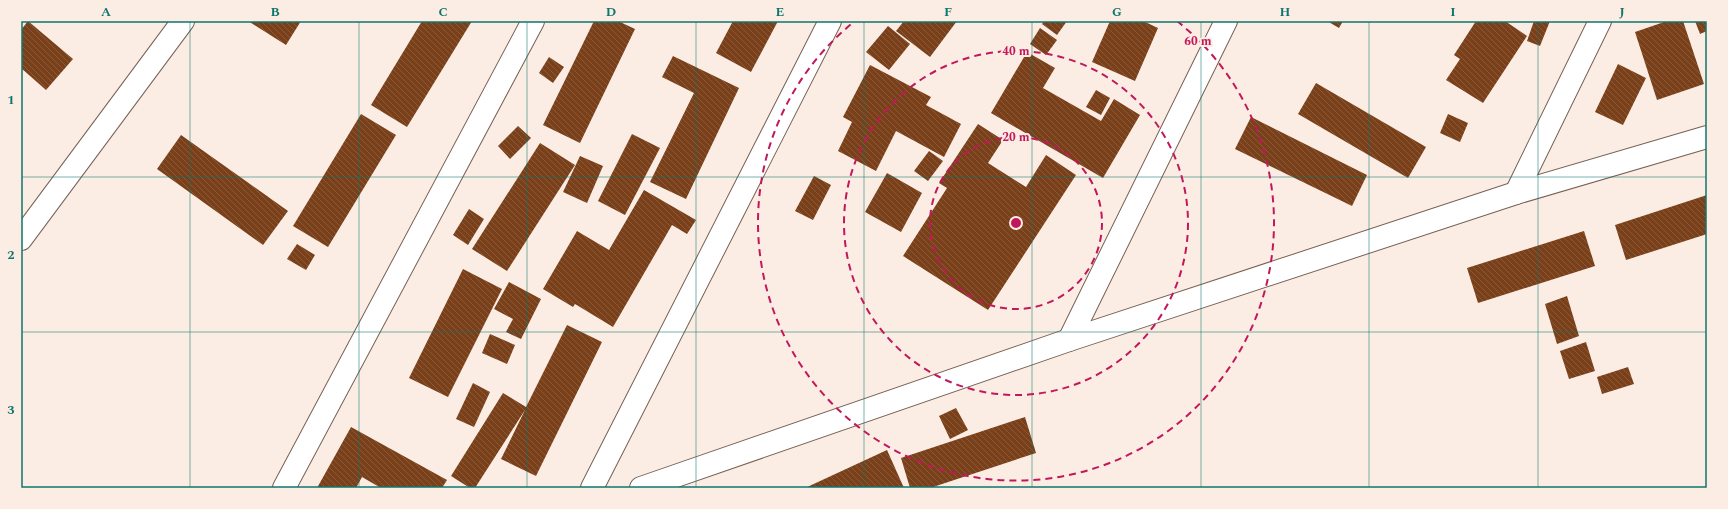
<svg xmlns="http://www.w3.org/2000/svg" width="1728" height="509" viewBox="0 0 1728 509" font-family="Spectral,serif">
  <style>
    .building { fill: url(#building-back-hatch) }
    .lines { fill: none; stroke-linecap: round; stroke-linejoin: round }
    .minor-casing { stroke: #776155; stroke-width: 24 }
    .minor { stroke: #fff; stroke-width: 22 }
    .grid { fill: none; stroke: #0f766e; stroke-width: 1; stroke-opacity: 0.55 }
    .ring { fill: none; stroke: #c2185b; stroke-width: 2; stroke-dasharray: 7 5 }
    .centre { fill: #c2185b; stroke: #fcede4; stroke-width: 2 }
    .ring-label { font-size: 12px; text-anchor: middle; font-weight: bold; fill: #c2185b; stroke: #fcede4; stroke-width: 4; stroke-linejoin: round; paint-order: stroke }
    .neatline { fill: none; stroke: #0f766e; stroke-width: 1.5 }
    .grid-label { font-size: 13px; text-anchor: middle; font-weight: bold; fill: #0f766e }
  </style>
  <defs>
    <pattern id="building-back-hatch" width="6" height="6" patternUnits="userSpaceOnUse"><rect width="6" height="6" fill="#79401a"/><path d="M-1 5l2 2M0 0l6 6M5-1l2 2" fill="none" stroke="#885a3b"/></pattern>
  </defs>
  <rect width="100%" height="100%" fill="#fcede4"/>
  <g class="building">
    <path d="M28,21L73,59L46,90L21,68V30Z"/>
    <path d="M248,21H301L286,45Z"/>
    <path d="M422,21H472L407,127L371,105Z"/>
    <path d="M594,21H618L635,29L580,143L543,125Z"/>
    <path d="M733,21H778L751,72L716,53Z"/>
    <path d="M904,21H957L930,57L896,31Z"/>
    <path d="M1044,21H1067L1057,35L1042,24Z"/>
    <path d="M1110,21H1143L1158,28L1135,81L1092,62Z"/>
    <path d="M1327,21H1343L1339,28Z"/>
    <path d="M1476,21H1505L1527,36L1483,103L1446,80L1460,59L1454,55Z"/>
    <path d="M1534,21H1550L1540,46L1527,41Z"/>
    <path d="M1667,21H1683L1704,84L1657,100L1635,32Z"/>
    <path d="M1695,21H1707V31L1700,34Z"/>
    <path d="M888,26L910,44L889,70L866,52Z"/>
    <path d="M1040,28L1057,40L1046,55L1030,44Z"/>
    <path d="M1027,52L1055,68L1043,88L1101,121L1114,99L1140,115L1103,178L991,113Z"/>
    <path d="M673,56L739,88L686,199L650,182L694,93L662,77Z"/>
    <path d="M549,57L564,67L553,83L539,73Z"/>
    <path d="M1618,64L1646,78L1623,125L1595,112Z"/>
    <path d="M870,65L931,97L926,105L961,124L944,157L896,131L876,171L838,151L852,122L843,117Z"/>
    <path d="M1316,83L1426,147L1408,178L1298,114Z"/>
    <path d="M1096,90L1110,98L1101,115L1086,107Z"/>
    <path d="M361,114L396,135L328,247L293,226Z"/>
    <path d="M1448,114L1468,123L1460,142L1440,133Z"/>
    <path d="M1251,117L1367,175L1352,206L1235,149Z"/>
    <path d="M978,124L1003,140L988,163L1026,187L1046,155L1076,175L988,310L903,256L947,188L939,183Z"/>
    <path d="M518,126L531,138L510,159L498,146Z"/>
    <path d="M632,134L660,148L625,215L598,201Z"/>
    <path d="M181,135L288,211L263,245L157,169Z"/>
    <path d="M540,143L575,165L507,271L472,249Z"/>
    <path d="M929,151L943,161L928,181L914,171Z"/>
    <path d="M580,156L603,166L587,203L563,192Z"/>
    <path d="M887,173L922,193L901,232L865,212Z"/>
    <path d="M814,176L831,185L813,220L795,211Z"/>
    <path d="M644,190L696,220L687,234L672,225L613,327L575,304L573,307L543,289L577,231L609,250Z"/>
    <path d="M1707,195V234L1626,260L1615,225Z"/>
    <path d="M469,209L484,219L468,245L453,235Z"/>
    <path d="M1584,231L1595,266L1478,303L1467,268Z"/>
    <path d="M297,244L315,255L306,270L287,259Z"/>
    <path d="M463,269L502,289L448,397L409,378Z"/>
    <path d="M509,282L541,299L521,339L506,332L513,319L494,309Z"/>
    <path d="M1567,296L1579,336L1557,344L1545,304Z"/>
    <path d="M567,325L602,342L536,476L501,459L525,410L475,488H470L451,476L503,393L526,407Z"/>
    <path d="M490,334L515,345L507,364L482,353Z"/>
    <path d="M1586,342L1595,371L1569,379L1560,351Z"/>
    <path d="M1628,367L1634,384L1602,394L1597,377Z"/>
    <path d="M473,383L490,392L474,427L456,419Z"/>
    <path d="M956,408L968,430L950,439L939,416Z"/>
    <path d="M1025,417L1036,453L930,488H910L901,458Z"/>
    <path d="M351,427L447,480L442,488H381L362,477L356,488H317Z"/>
    <path d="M887,450L904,488H805Z"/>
  </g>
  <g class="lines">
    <defs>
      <g id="minor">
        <path d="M1516,193L1600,21"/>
        <path d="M21,239L183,21"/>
        <path d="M1069,340L1226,21"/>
        <path d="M284,488L533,21"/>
        <path d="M592,488L830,21"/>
        <path d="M641,488L1069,340L1516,193L1707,137"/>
      </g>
    </defs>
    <use href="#minor" class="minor-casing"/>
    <use href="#minor" class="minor"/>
  </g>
  <path class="grid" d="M190,21V488M359,21V488M527,21V488M696,21V488M864,21V488M1032,21V488M1201,21V488M1369,21V488M1538,21V488M21,177H1707M21,332H1707"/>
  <g class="ring">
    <circle cx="1016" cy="223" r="86"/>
    <circle cx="1016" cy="223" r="172"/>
    <path d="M1177 21A258 258 0 1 1 855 21"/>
  </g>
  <circle cx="1016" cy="223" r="6" class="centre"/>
  <g class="ring-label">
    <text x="1198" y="45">60 m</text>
    <text x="1016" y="55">40 m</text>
    <text x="1016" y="141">20 m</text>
  </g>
  <rect width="1728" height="509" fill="none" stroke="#fcede4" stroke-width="44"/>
  <rect x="22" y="22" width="1684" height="465" class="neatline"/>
  <g class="grid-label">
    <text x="106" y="16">A</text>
    <text x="275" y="16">B</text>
    <text x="443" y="16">C</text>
    <text x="611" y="16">D</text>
    <text x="780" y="16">E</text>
    <text x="948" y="16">F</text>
    <text x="1117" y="16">G</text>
    <text x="1285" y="16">H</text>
    <text x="1453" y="16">I</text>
    <text x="1622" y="16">J</text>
    <text x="11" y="104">1</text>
    <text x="11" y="259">2</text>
    <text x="11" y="414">3</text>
  </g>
</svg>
